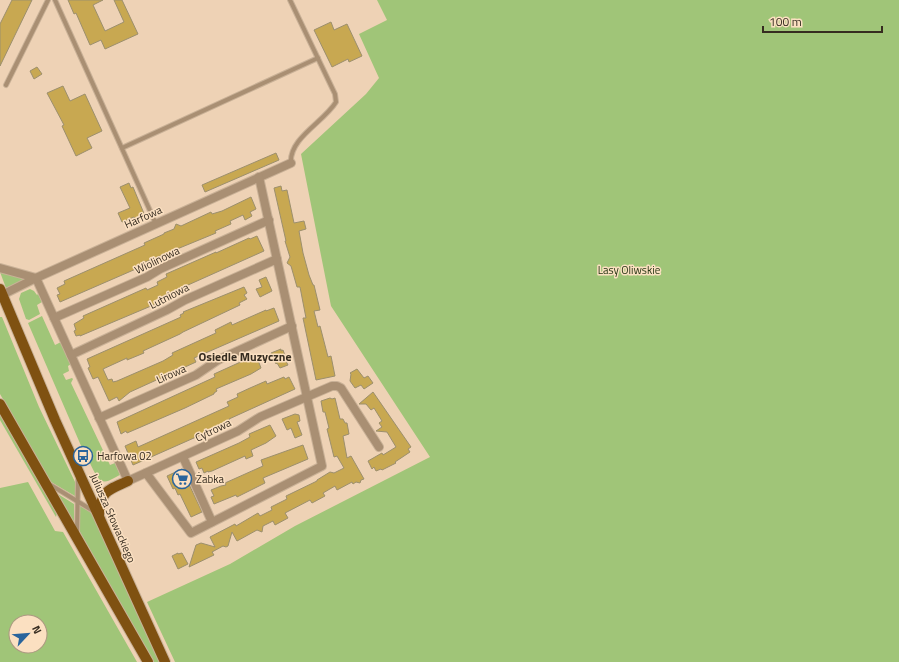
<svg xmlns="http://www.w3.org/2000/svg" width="899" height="662" viewBox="0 0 899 662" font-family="'Titillium Web',sans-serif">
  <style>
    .green { fill: #a0c578; fill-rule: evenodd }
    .building { fill: #c8a851; stroke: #9c8f6d }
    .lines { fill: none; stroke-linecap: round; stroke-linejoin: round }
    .service-casing { stroke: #c9b197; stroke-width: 6 }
    .minor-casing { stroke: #c9b197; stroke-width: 10 }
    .primary-casing { stroke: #c9b197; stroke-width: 12 }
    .service { stroke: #a98f73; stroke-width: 4 }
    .minor { stroke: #a98f73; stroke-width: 8 }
    .primary { stroke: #7f5111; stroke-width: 10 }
    .labels { text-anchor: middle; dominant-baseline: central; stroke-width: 3; stroke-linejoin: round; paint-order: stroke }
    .street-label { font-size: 11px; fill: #362c20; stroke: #fbe0c1 }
    .park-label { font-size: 11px; fill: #253413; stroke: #fbe0c1 }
    .poi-label { font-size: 11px; fill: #362c20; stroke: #fbe0c1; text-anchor: start }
    .neighbourhood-label { font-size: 12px; font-weight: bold; fill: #362c20; stroke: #fbe0c1 }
  </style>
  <rect width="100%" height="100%" fill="#eed2b5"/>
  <g class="green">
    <path d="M377,0H899V662H175L147,602L230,564L295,526L430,457L331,306L301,154L366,94L379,78L359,34L387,20Z"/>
    <path d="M0,272L28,278L6,288Z"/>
    <path d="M30,289L34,291L37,295L38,294L42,302L37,305L40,314L29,320L26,319L19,299L21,293Z"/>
    <path d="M42,316L55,345L61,342L71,364L68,366L69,371L63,374L66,380L72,378L73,379L71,383L110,465L115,463L120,475C115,477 108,483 102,481C95,479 88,455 82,448L28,323Z"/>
    <path d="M0,317H2L39,407L76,484L75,496L51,482L0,394Z"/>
    <path d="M0,414L57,513L56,517L0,420Z"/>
    <path d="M28,482L55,531L63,532L137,662H0V488ZM16,622H40V646H16Z"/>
    <path d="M58,494L74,504V522Z"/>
    <path d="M80,506L92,513L160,662H154L80,532Z"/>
  </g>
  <g class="building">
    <path d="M12,0H32L0,66V24Z"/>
    <path d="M68,0H103L93,5L105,31L124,22L114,0H122L138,34L105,49L101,40L90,45L76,13L74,14Z"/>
    <path d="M331,22L334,30L347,24L362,56L349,62L348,59L332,67L314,30Z"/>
    <path d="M37,67L42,74L34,79L30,71Z"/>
    <path d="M63,86L70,101L85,94L102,131L87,138L92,148L76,156L62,126L64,125L47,93Z"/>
    <path d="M276,153L279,160L205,192L202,185Z"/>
    <path d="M129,183L131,188L133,187L145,216L136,220L134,217L122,222L118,213L130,208L120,187Z"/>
    <path d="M281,186L282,191L287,190L294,223L304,221L306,229L299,231L303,253L309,275L313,285H314L320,310L314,311L318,327L320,326L328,357L331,356L335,376L316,380L303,318H306L300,287H297L291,266L287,263L290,257L285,241H286L274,188Z"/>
    <path d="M251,197L256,209L250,212L252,216L245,220L243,215L230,221L231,224L215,231L216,233L143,263L145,265L60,302L57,295L60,294L57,288L65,284L64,281L145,245L144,243L164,234V233L174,229L176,224L181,226L211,212L212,214L222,211Z"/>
    <path d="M257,236L264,251L159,298L161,302L151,306L80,336V335L76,336L74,331L76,330L74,324L84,318L83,316L146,288L147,290L158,285L157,282L167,277L166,274L216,252V253L249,238L250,239Z"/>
    <path d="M266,277L272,291L260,297L256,289L262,287L259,280Z"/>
    <path d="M244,287L247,293L244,295L247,299L239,303L240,305L183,332L180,334L143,351L144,353L127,360V358L103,369L108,380L112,379L113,382L117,381L163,361L173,355L172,353L216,333L215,330L231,322L232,325L266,310V311L274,308L279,321L194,358L196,362L130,392L119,401L117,397L109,401L98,377L93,379L88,368L90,367L87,359L181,317L180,315L184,313L183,312Z"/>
    <path d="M281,349V351L283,350L287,361H286L288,365L280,368L277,363L276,364L271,353Z"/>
    <path d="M256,355L261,368L251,374L216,389L217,391L214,393V394L185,408L127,433L126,431L121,434L117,422L215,377L214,374Z"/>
    <path d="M357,369L364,378L368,376L373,383L364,389L361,385L355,388L350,381L351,374L350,373Z"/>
    <path d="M284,377L285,379L289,377L295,389L229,419L230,422L133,465L125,446L136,441L138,447L147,443L229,406L227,402L238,397L237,394L250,388L266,381L267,384Z"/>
    <path d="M373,392L411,447L408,449L410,452L395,462L396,463L382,470L381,469L376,471L374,467L372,469L368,461L382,453L383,455L396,447L387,432L376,431L382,427L379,423L382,421L374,408L371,410L366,404H359Z"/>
    <path d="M330,398L332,399L335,398L340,419H343L345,423H347L349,434L343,436L347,458L351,456L364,479L361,480L360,483L356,482L353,484L352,482L337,490L335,486L323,493L325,496L312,503L310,500L285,513L288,518L275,525L273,521L263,526L262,532L257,530L237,541L232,532L228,546L226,547L223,546L212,552L214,555L189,567L196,545L201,543L215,547L210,537L235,524L236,526L258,513L260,516L272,510L271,507L287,499L286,496L317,481V480L330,472L334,473L344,468L337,456L334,457L327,429L329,428L325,412H323L321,401Z"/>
    <path d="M295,414L299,415L300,421L297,422L302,435L295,438L291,428L287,430L282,419Z"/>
    <path d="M270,425L276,436L266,443L251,450L253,456L246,459L245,456L212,471L208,472V471L204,473L202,468L199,469L196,462L239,443L250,437L249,434Z"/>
    <path d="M303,445L308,459L263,478L265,483L237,497L236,495L214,504L211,497L214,496L211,490L221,486L226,485L225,483L263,466L261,460Z"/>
    <path d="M182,469L202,512L191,517L180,494L178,495L175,488L173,489L167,476Z"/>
    <path d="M178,553V554L182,553L188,564L178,569L172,556Z"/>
  </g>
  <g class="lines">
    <defs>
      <g id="service">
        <path d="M55,0L156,224"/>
        <path d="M290,0L335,94L336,102C324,122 289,138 291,163"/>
        <path d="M6,85L48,0"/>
        <path d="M122,148L318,58"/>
        <path d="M49,484L95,512"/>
        <path d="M77,533L78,479"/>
      </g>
      <g id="minor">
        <path d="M0,268L36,278"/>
        <path d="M36,278L128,481L238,431L260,417L332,386H337L341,388L379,447"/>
        <path d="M0,296L36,278L291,163"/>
        <path d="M54,318L147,277L160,269L269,220"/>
        <path d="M71,355L167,310L185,300L277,259"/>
        <path d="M99,418L196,375L218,360L292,326"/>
        <path d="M183,457L212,522"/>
        <path d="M146,473L191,533L322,466L259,177"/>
      </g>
      <g id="primary">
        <path d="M0,289L55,420L165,662"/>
        <path d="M0,404L148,662"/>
        <path d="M99,515C102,490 106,491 128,481"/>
      </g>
    </defs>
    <use href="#service" class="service-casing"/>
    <use href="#minor" class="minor-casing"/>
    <use href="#primary" class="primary-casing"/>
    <use href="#service" class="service"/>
    <use href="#minor" class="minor"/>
    <use href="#primary" class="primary"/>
  </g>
  <defs>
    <symbol id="bus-ring" viewBox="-11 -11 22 22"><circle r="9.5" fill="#fbe0c1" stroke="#29649c" stroke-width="1.5"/><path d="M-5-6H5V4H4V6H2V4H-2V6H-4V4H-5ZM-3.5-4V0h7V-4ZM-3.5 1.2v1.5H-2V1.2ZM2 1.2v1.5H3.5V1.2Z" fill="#29649c"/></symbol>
    <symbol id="supermarket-ring" viewBox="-11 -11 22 22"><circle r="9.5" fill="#fbe0c1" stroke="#29649c" stroke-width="1.5"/><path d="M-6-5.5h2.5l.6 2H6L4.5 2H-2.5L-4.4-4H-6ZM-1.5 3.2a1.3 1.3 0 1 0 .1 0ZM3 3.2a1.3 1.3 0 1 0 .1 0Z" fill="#29649c"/></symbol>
  </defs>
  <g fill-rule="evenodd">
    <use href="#bus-ring" x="72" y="445" width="22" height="22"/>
    <use href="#supermarket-ring" x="171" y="468" width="22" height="22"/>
  </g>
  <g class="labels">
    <g class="street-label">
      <text transform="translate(143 217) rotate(-24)">Harfowa</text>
      <text transform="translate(157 260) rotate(-26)">Wiolinowa</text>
      <text transform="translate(169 296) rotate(-27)">Lutniowa</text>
      <text transform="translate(171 374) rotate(-24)">Lirowa</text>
      <text transform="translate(213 430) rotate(-26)">Cytrowa</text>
      <text transform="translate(113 518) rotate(66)">Juliusza Słowackiego</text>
    </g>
    <g class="park-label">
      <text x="629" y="270">Lasy Oliwskie</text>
    </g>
    <g class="poi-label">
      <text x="97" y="456">Harfowa 02</text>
      <text x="196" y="479">Żabka</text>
    </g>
    <g class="neighbourhood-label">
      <text x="245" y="356">Osiedle Muzyczne</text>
    </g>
  </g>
  <g transform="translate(28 634) rotate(64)"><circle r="19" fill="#fbe0c1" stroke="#ac9881"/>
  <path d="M0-3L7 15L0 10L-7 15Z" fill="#29649c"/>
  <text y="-6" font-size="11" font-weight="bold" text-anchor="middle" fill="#362c20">N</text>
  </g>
  <path d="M763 26v6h119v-6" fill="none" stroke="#362c20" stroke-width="2"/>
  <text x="769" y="26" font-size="12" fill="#362c20" stroke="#fbe0c1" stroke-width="3" paint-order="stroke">100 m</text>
</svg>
